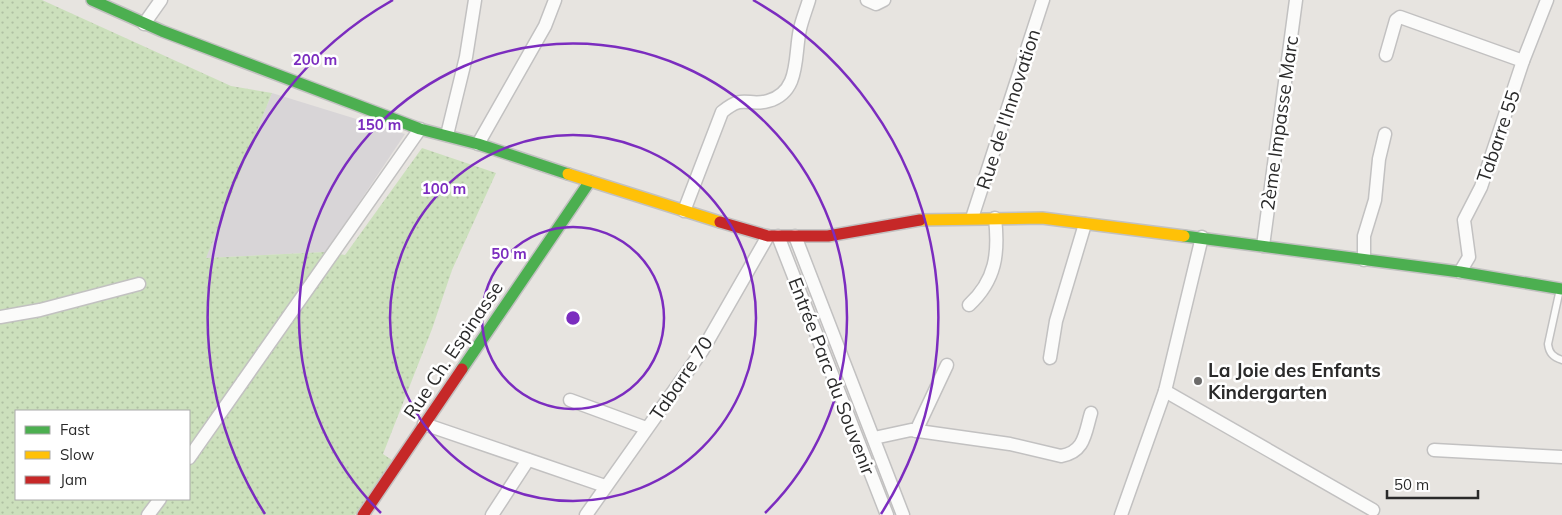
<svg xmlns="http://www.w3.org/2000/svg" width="1562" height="515" viewBox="0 0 1562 515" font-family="Mulish,sans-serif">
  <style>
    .industrial { fill: #d8d5d7 }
    .green { fill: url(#green-dots); fill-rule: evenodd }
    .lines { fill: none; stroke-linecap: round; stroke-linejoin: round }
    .lane-casing { stroke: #c2c1c1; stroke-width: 9 }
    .street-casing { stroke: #c2c1c1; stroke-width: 15 }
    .fast-casing { stroke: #c2c1c1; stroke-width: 14 }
    .slow-casing { stroke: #c2c1c1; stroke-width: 14 }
    .jam-casing { stroke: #c2c1c1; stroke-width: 14 }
    .lane { stroke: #fbfbfa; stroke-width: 6 }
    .street { stroke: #fbfbfa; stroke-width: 12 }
    .fast { stroke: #4caf50; stroke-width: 11 }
    .slow { stroke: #ffc107; stroke-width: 11 }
    .jam { stroke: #c62828; stroke-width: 11 }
    .ring { fill: none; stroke: #7b2cbf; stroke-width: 2.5 }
    .poi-dot { fill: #6c6b6a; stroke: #fff; stroke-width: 2 }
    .labels { text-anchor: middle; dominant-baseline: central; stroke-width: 5; stroke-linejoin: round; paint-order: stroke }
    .street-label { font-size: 19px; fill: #2a2a2a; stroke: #fff }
    .poi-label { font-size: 19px; font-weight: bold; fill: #2a2a2a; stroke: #fff; text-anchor: start }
    .centre { fill: #7b2cbf; stroke: #fff; stroke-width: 2.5 }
    .ring-label { font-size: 15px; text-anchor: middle; font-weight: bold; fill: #7b2cbf; stroke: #fff; stroke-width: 5; stroke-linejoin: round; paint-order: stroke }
  </style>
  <defs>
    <pattern id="green-dots" width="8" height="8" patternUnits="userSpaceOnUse" patternTransform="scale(1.25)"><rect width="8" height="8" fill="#cce0bc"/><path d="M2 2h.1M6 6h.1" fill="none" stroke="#afc0a2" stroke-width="1.8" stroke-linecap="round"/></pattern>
  </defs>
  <rect width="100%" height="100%" fill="#e7e4e0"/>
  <path class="industrial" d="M272,93L405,134L326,252L205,258Z"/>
  <path class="green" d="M0,0H42L231,86L272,93L206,258L326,252L345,255L422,148L496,173L452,270L432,329L383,454L392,460L355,515H0ZM16,411H189V499H16Z"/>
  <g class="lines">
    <defs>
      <path id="lane" d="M1560,289L1548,344C1549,353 1553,357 1562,360"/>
      <g id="street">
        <path d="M867,0L876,4L884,0"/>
        <path d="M144,24L161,0"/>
        <path d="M1386,55L1396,20L1400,17L1523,61"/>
        <path d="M447,135L466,57L475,0"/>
        <path d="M478,144L545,26L555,0"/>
        <path d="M684,211L722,112C745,93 747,107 768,101C801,92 794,55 800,29C802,20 806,10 809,0"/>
        <path d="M972,218L1043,0"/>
        <path d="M778,236L887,515"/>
        <path d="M795,236L903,515"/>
        <path d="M1263,246L1296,0"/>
        <path d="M1364,260V236L1375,200L1379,159L1385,134"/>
        <path d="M1460,272L1469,257L1464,220L1481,187L1523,61L1547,0"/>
        <path d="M969,305C996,280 999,253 995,218"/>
        <path d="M0,317L40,310L139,284"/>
        <path d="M1050,358L1056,321L1085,224"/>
        <path d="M1165,391L1373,510"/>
        <path d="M570,400L646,428"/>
        <path d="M424,424L605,486"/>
        <path d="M916,431L947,365"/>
        <path d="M874,438L911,430L1010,444L1061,456C1085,452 1085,433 1091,413"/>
        <path d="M1434,450L1562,457"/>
        <path d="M189,458L420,129"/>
        <path d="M148,515L160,499"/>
        <path d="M492,515L528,460"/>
        <path d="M586,515L702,351L768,236"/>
        <path d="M1121,515L1165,391L1202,237"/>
      </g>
      <g id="fast">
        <path d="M92,0L162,31L420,129L478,144L568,174"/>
        <path d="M1184,236L1460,272L1562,289"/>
        <path d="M462,369L590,181"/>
      </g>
      <g id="slow">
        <path d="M568,174L720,222"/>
        <path d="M920,220L1042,218L1184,236"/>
      </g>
      <g id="jam">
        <path d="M720,222L768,236H828L920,220"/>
        <path d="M363,515L462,369"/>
      </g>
    </defs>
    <use href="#lane" class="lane-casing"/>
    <use href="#street" class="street-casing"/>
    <use href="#fast" class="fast-casing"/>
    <use href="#slow" class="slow-casing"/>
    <use href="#jam" class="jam-casing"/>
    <use href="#lane" class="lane"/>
    <use href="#street" class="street"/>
    <use href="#fast" class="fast"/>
    <use href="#slow" class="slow"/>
    <use href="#jam" class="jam"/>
  </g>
  <g class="ring">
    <circle cx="573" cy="318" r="91"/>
    <circle cx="573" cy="318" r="183"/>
    <path d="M381 513A274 274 0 1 1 765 513"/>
    <path d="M265 514A365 365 0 0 1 393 0M753 0A365 365 0 0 1 881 514"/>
  </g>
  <circle class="poi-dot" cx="1198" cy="381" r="5"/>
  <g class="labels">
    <g class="street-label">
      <text transform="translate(1008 109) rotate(-72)">Rue de l'Innovation</text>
      <text transform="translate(1279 123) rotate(-82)">2ème Impasse Marc</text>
      <text transform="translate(1498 136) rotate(-71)">Tabarre 55</text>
      <text transform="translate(453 350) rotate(-56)">Rue Ch. Espinasse</text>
      <text transform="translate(832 376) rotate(69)">Entrée Parc du Souvenir</text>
      <text transform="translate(681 378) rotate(-56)">Tabarre 70</text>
    </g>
    <g class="poi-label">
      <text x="1208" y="370">La Joie des Enfants<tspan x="1208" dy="22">Kindergarten</tspan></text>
    </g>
  </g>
  <circle cx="573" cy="318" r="8" class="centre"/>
  <g class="ring-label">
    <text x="315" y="65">200 m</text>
    <text x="379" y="130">150 m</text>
    <text x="444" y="194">100 m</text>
    <text x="509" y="259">50 m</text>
  </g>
  <rect x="15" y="410" width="175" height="90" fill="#ffffff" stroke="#aaaaaa"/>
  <rect x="25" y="426" width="25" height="8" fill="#4caf50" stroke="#aaaaaa"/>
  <text x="60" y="435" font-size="15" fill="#2a2a2a">Fast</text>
  <rect x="25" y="451" width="25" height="8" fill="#ffc107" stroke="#aaaaaa"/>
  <text x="60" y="460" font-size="15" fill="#2a2a2a">Slow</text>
  <rect x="25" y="476" width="25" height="8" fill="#c62828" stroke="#aaaaaa"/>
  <text x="60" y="485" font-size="15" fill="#2a2a2a">Jam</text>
  <path d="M1387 490v8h91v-8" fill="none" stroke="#2a2a2a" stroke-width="2.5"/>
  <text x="1394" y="490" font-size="15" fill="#2a2a2a" stroke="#ffffff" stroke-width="4" paint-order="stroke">50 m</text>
</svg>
